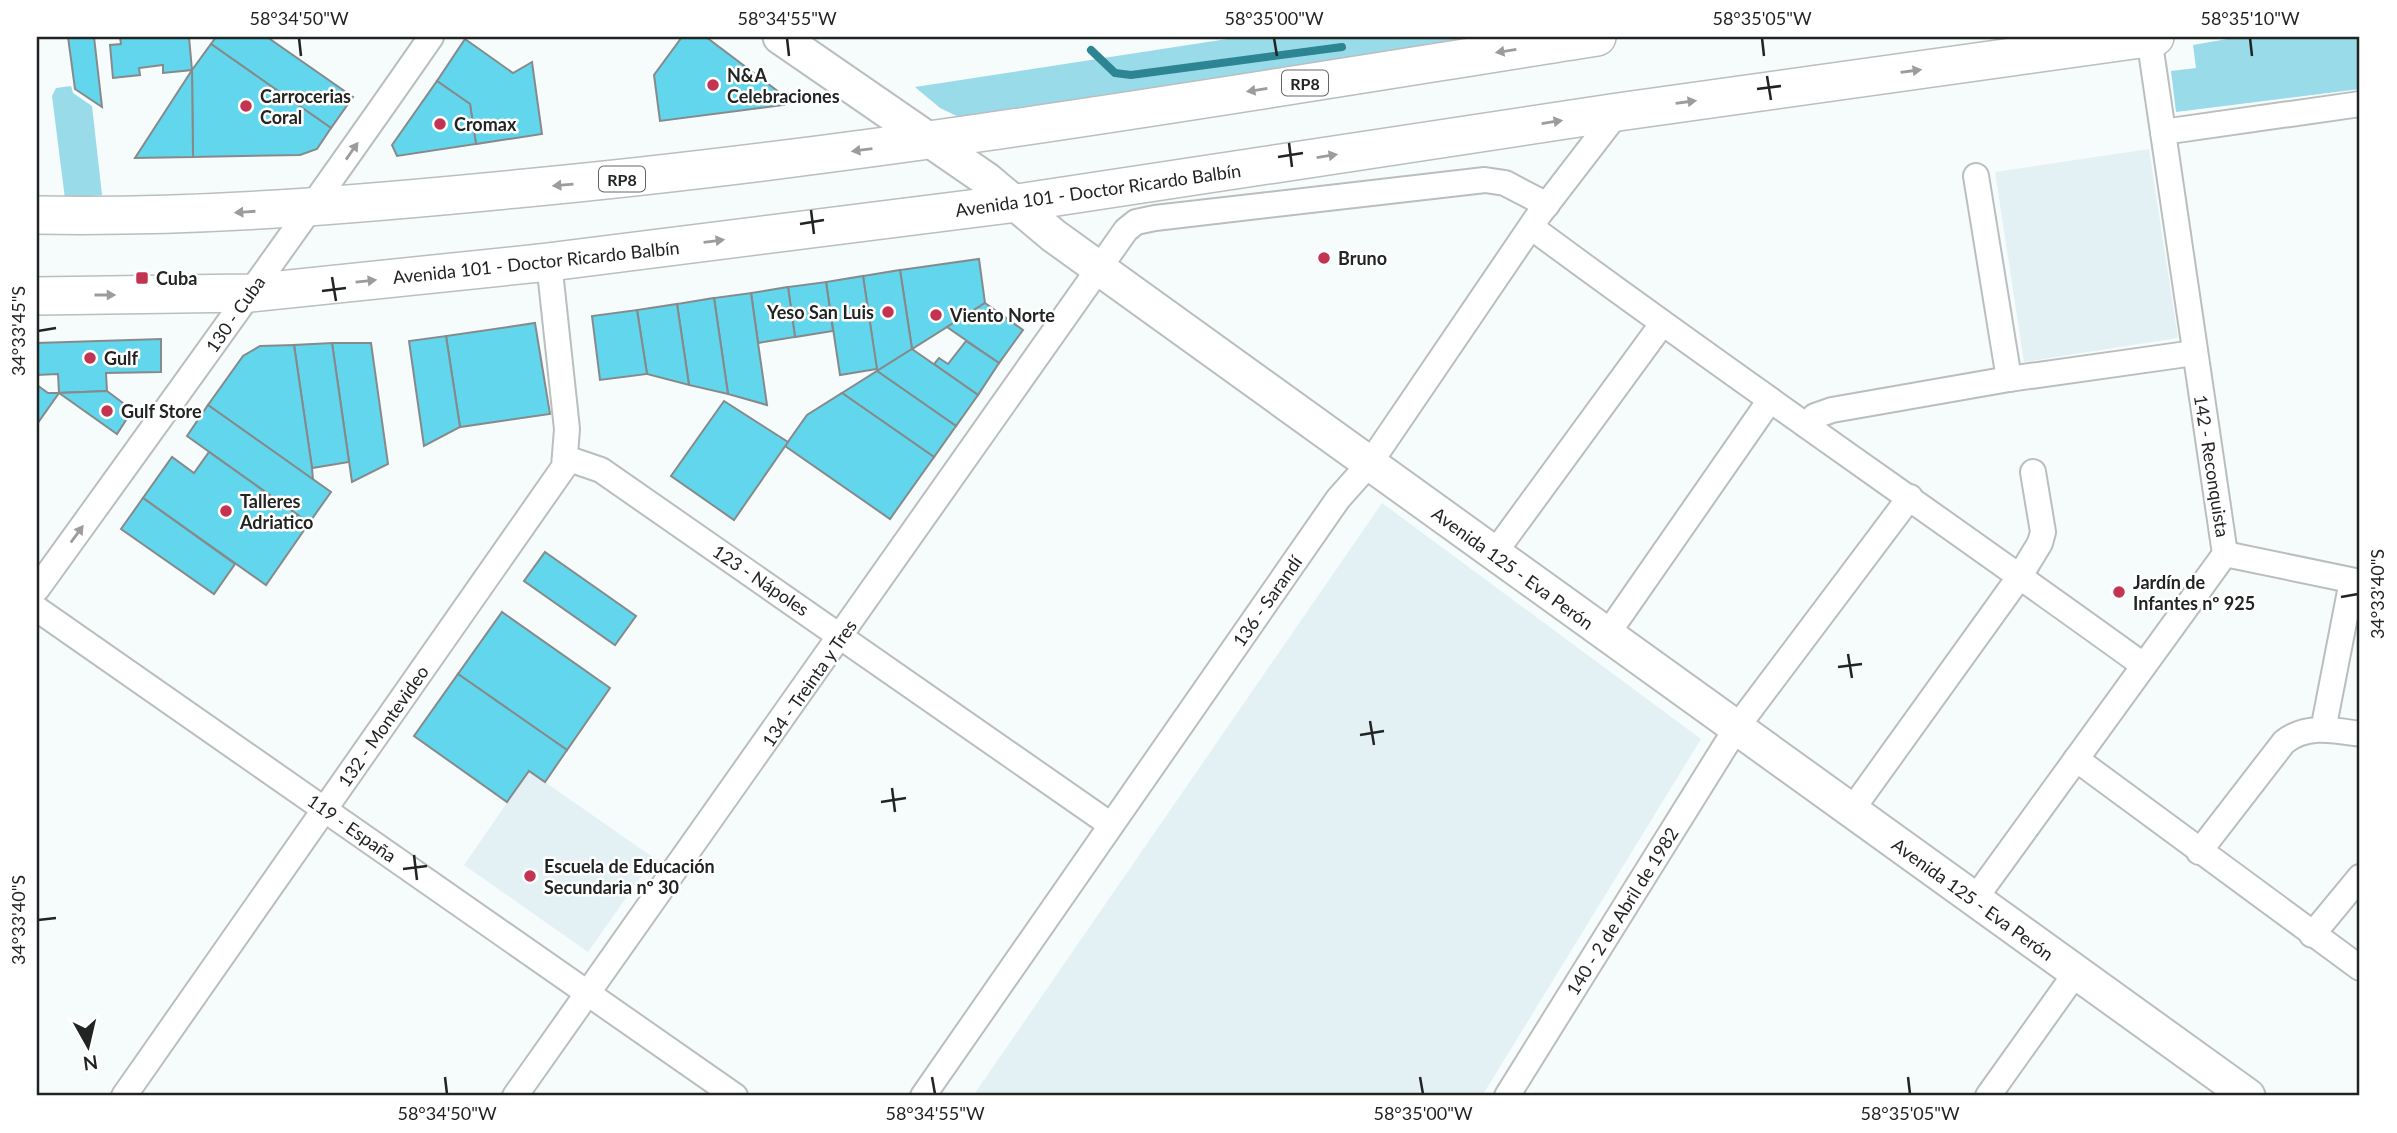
<svg xmlns="http://www.w3.org/2000/svg" width="2397" height="1133" viewBox="0 0 2397 1133" font-family="Lato,sans-serif">
  <style>
    .built { fill: #e3f1f4 }
    .green { fill: #99dbe8 }
    .lines { fill: none; stroke-linecap: round; stroke-linejoin: round }
    .stream { stroke: #2d8593; stroke-width: 8 }
    .building { fill: #62d6ec; stroke: #868a8b; stroke-width: 2 }
    .street-casing { stroke: #babebf; stroke-width: 28 }
    .secondary-casing { stroke: #babebf; stroke-width: 37 }
    .primary-casing { stroke: #babebf; stroke-width: 40 }
    .street { stroke: #fff; stroke-width: 24 }
    .secondary { stroke: #fff; stroke-width: 33 }
    .primary { stroke: #fff; stroke-width: 37 }
    .oneway { fill: #9c9c9c }
    .ticks { fill: none; stroke: #222424; stroke-width: 2.5 }
    .poi-dot { fill: #c33352; stroke: #fff; stroke-width: 2.5 }
    .labels { text-anchor: middle; dominant-baseline: central; stroke-width: 5; stroke-linejoin: round; paint-order: stroke }
    .shield { fill: #fff; stroke: #646666; stroke-width: 2 }
    .shield-label { font-size: 16px; font-weight: bold; fill: #222424 }
    .poi-label { font-size: 18px; font-weight: bold; fill: #222424; stroke: #fff; text-anchor: start }
    .street-label { font-size: 18px; fill: #222424; stroke: #fff }
    .neatline { fill: none; stroke: #222424; stroke-width: 2.5 }
    .ticks-label { font-size: 18px; text-anchor: middle; fill: #222424 }
  </style>
  <rect width="100%" height="100%" fill="#f6fbfc"/>
  <g class="built">
    <path d="M2149,149L2178,338L2024,362L1995,172Z"/>
    <path d="M1382,503L1701,739L1482,1096H973Z"/>
    <path d="M529,771L654,858L588,952L464,865Z"/>
  </g>
  <g class="green">
    <path d="M1240,37H1480L961,118L940,108L915,87Z"/>
    <path d="M2239,37H2360V89L2176,112L2171,71L2196,68L2193,45Z"/>
    <path d="M71,86L73,93L92,106L102,195L65,199L52,96L56,88Z"/>
  </g>
  <g class="lines">
    <path class="stream" d="M1091,50L1115,73L1131,75L1342,47"/>
  </g>
  <g class="building">
    <path d="M68,37H94L102,107L75,89Z"/>
    <path d="M120,37H189L192,70L163,73V65L139,68L140,75L113,78L110,45L121,44Z"/>
    <path d="M216,37H267L353,97L331,128L211,44Z"/>
    <path d="M682,37H706L783,95L784,105L660,121L654,75Z"/>
    <path d="M465,39L513,73L532,62L542,134L476,144L470,104L437,81Z"/>
    <path d="M211,44L331,128L317,149L300,155L193,157L192,70Z"/>
    <path d="M192,70L193,157L135,158Z"/>
    <path d="M437,81L470,104L476,144L397,156L392,145Z"/>
    <path d="M979,259L985,303L912,349L900,270Z"/>
    <path d="M900,270L912,349L877,371L863,276Z"/>
    <path d="M863,276L877,369L840,375L826,282Z"/>
    <path d="M826,282L833,331L795,337L788,287Z"/>
    <path d="M788,287L795,337L758,343L751,293Z"/>
    <path d="M751,293L758,343L767,405L728,394L714,298Z"/>
    <path d="M714,298L728,394L689,385L677,304Z"/>
    <path d="M985,303L1023,330L999,363L947,327Z"/>
    <path d="M677,304L689,385L647,374L637,310Z"/>
    <path d="M637,310L647,374L600,380L592,316Z"/>
    <path d="M535,323L550,414L460,427L446,336Z"/>
    <path d="M446,336L460,427L424,446L409,341Z"/>
    <path d="M161,339V372L106,373L107,391L59,393L58,374L37,375V343Z"/>
    <path d="M966,341L999,363L978,395L934,364L939,358L948,364Z"/>
    <path d="M332,343H371L388,464L352,482Z"/>
    <path d="M332,343L349,462L312,468L294,345Z"/>
    <path d="M294,345L312,468L313,480L208,405L243,356L260,346Z"/>
    <path d="M912,349L978,395L956,426L877,371Z"/>
    <path d="M877,371L956,426L934,457L842,393Z"/>
    <path d="M37,385L48,393H59L37,424Z"/>
    <path d="M107,391L127,406L128,417L117,434L59,393Z"/>
    <path d="M842,393L934,457L890,519L785,446L807,415Z"/>
    <path d="M724,401L788,442L734,520L671,476Z"/>
    <path d="M208,405L331,492L309,523L187,436Z"/>
    <path d="M209,452L309,523L266,585L143,498L172,457L194,473Z"/>
    <path d="M143,498L235,564L214,594L121,529Z"/>
    <path d="M545,552L636,616L615,645L524,581Z"/>
    <path d="M502,612L610,688L567,750L458,674Z"/>
    <path d="M458,674L567,750L545,782L529,771L507,802L414,736Z"/>
  </g>
  <g class="lines">
    <defs>
      <g id="street">
        <path d="M2163,132L2360,104"/>
        <path d="M1976,176L2009,379"/>
        <path d="M1531,227C1732,376 1940,518 2143,665"/>
        <path d="M1806,425L1815,416L1832,410L2009,379L2194,353"/>
        <path d="M566,458L601,470L1111,825"/>
        <path d="M2225,554L2360,582"/>
        <path d="M1493,555L1662,324"/>
        <path d="M37,589C169,406 302,223 431,37"/>
        <path d="M37,609L735,1096"/>
        <path d="M1606,636L1770,400"/>
        <path d="M2328,729L2325,720L2352,581"/>
        <path d="M2076,759L2360,968"/>
        <path d="M1851,811L2020,576L2040,543L2043,532L2033,472"/>
        <path d="M2199,852L2284,742C2307,724 2333,730 2360,734"/>
        <path d="M1974,900L2225,554L2149,37"/>
        <path d="M2312,935L2360,877"/>
        <path d="M124,1096L564,467L567,429L549,262"/>
        <path d="M515,1096L1126,230L1136,222L1155,218L1485,180L1505,183L1547,205"/>
        <path d="M923,1096L1338,499L1370,463L1538,216L1618,112"/>
        <path d="M1507,1096L1737,727L1910,497"/>
        <path d="M1988,1096L2075,974"/>
      </g>
      <path id="secondary" d="M780,37L986,179L1054,236L2248,1096"/>
      <g id="primary">
        <path d="M37,215C201,218 363,204 526,188C885,154 1241,93 1597,37"/>
        <path d="M37,296L250,293L549,262L1017,203L1618,112L2155,37"/>
      </g>
    </defs>
    <use href="#street" class="street-casing"/>
    <use href="#secondary" class="secondary-casing"/>
    <use href="#primary" class="primary-casing"/>
    <use href="#street" class="street"/>
    <use href="#secondary" class="secondary"/>
    <use href="#primary" class="primary"/>
  </g>
  <defs><path id="oneway-solid" d="M-6-.8H1V-3.2L6.5 0L1 3.2V.8H-6Z" transform="scale(1.75)"/></defs>
  <g class="oneway">
    <use href="#oneway-solid" transform="translate(1506 51) rotate(171)"/>
    <use href="#oneway-solid" transform="translate(1911 71) rotate(-8)"/>
    <use href="#oneway-solid" transform="translate(1257 90) rotate(171)"/>
    <use href="#oneway-solid" transform="translate(1686 102) rotate(-8)"/>
    <use href="#oneway-solid" transform="translate(1552 122) rotate(-9)"/>
    <use href="#oneway-solid" transform="translate(862 150) rotate(173)"/>
    <use href="#oneway-solid" transform="translate(352 151) rotate(-55)"/>
    <use href="#oneway-solid" transform="translate(1327 156) rotate(-9)"/>
    <use href="#oneway-solid" transform="translate(563 185) rotate(175)"/>
    <use href="#oneway-solid" transform="translate(245 212) rotate(176)"/>
    <use href="#oneway-solid" transform="translate(714 241) rotate(-7)"/>
    <use href="#oneway-solid" transform="translate(366 281) rotate(-6)"/>
    <use href="#oneway-solid" transform="translate(105 295)"/>
    <use href="#oneway-solid" transform="translate(77 534) rotate(-54)"/>
  </g>
  <path class="ticks" d="M299,38L301,56M787,38L789,56M1274,38L1277,56M1762,38L1764,56M2250,38L2252,56M1767,76L1771,100M1757,89L1781,86M1289,143L1292,167M1278,157L1303,153M811,210L814,234M800,224L824,220M332,277L336,301M322,291L346,288M38,331L56,328M2341,597L2358,594M1848,654L1852,678M1838,667L1862,664M1370,721L1374,745M1360,735L1384,731M892,788L895,812M881,802L906,798M414,855L417,880M403,869L427,866M38,920L56,918M445,1077L447,1094M932,1077L935,1094M1420,1077L1423,1094M1908,1077L1910,1094"/>
  <g class="poi-dot">
    <circle cx="713" cy="85" r="7"/>
    <circle cx="246" cy="106" r="7"/>
    <circle cx="440" cy="124" r="7"/>
    <circle cx="1324" cy="258" r="7"/>
    <rect x="135" y="271" width="14" height="14" rx="3.5"/>
    <circle cx="888" cy="312" r="7"/>
    <circle cx="936" cy="315" r="7"/>
    <circle cx="90" cy="358" r="7"/>
    <circle cx="107" cy="411" r="7"/>
    <circle cx="226" cy="511" r="7"/>
    <circle cx="2119" cy="592" r="7"/>
    <circle cx="530" cy="876" r="7"/>
  </g>
  <g class="labels">
    <g class="shield">
      <rect x="1282" y="70.5" width="46" height="25" rx="5"/>
      <rect x="599" y="166.5" width="46" height="25" rx="5"/>
    </g>
    <g class="shield-label">
      <text x="1305" y="83">RP8</text>
      <text x="622" y="179">RP8</text>
    </g>
    <g class="poi-label">
      <text x="727" y="75">N&amp;A<tspan x="727" dy="21">Celebraciones</tspan></text>
      <text x="260" y="96">Carrocerias<tspan x="260" dy="21">Coral</tspan></text>
      <text x="454" y="124">Cromax</text>
      <text x="1338" y="258">Bruno</text>
      <text x="156" y="278">Cuba</text>
      <text x="874" y="312" text-anchor="end">Yeso San Luis</text>
      <text x="950" y="315">Viento Norte</text>
      <text x="104" y="358">Gulf</text>
      <text x="121" y="411">Gulf Store</text>
      <text x="240" y="501">Talleres<tspan x="240" dy="21">Adriatico</tspan></text>
      <text x="2133" y="582">Jardín de<tspan x="2133" dy="21">Infantes nº 925</tspan></text>
      <text x="544" y="866">Escuela de Educación<tspan x="544" dy="21">Secundaria nº 30</tspan></text>
    </g>
    <g class="street-label">
      <text transform="translate(1098 190) rotate(-8)">Avenida 101 - Doctor Ricardo Balbín</text>
      <text transform="translate(536 262) rotate(-6)">Avenida 101 - Doctor Ricardo Balbín</text>
      <text transform="translate(235 314) rotate(-55)">130 - Cuba</text>
      <text transform="translate(2212 466) rotate(81)">142 - Reconquista</text>
      <text transform="translate(1513 568) rotate(36)">Avenida 125 - Eva Perón</text>
      <text transform="translate(761 580) rotate(34)">123 - Nápoles</text>
      <text transform="translate(1267 601) rotate(-55)">136 - Sarandí</text>
      <text transform="translate(809 683) rotate(-55)">134 - Treinta y Tres</text>
      <text transform="translate(383 726) rotate(-55)">132 - Montevideo</text>
      <text transform="translate(352 828) rotate(35)">119 - España</text>
      <text transform="translate(1973 899) rotate(36)">Avenida 125 - Eva Perón</text>
      <text transform="translate(1622 911) rotate(-58)">140 - 2 de Abril de 1982</text>
    </g>
  </g>
  <rect width="2397" height="1133" fill="none" stroke="#ffffff" stroke-width="77"/>
  <g transform="translate(88 1046) rotate(172)" stroke="#ffffff" stroke-width="5" paint-order="stroke">
  <path d="M0-5L12 26L0 18L-12 26Z" fill="#222424"/>
  <text y="-10" font-size="19" font-weight="bold" text-anchor="middle" fill="#222424">N</text>
  </g>
  <rect x="38" y="38" width="2320" height="1056" class="neatline"/>
  <g class="ticks-label">
    <text x="299" y="25">58°34'50"W</text>
    <text x="787" y="25">58°34'55"W</text>
    <text x="1274" y="25">58°35'00"W</text>
    <text x="1762" y="25">58°35'05"W</text>
    <text x="2250" y="25">58°35'10"W</text>
    <text transform="translate(19 331) rotate(-90)" y="6">34°33'45"S</text>
    <text transform="translate(2378 594) rotate(-90)" y="6">34°33'40"S</text>
    <text transform="translate(19 920) rotate(-90)" y="6">34°33'40"S</text>
    <text x="447" y="1120">58°34'50"W</text>
    <text x="935" y="1120">58°34'55"W</text>
    <text x="1423" y="1120">58°35'00"W</text>
    <text x="1910" y="1120">58°35'05"W</text>
  </g>
</svg>
